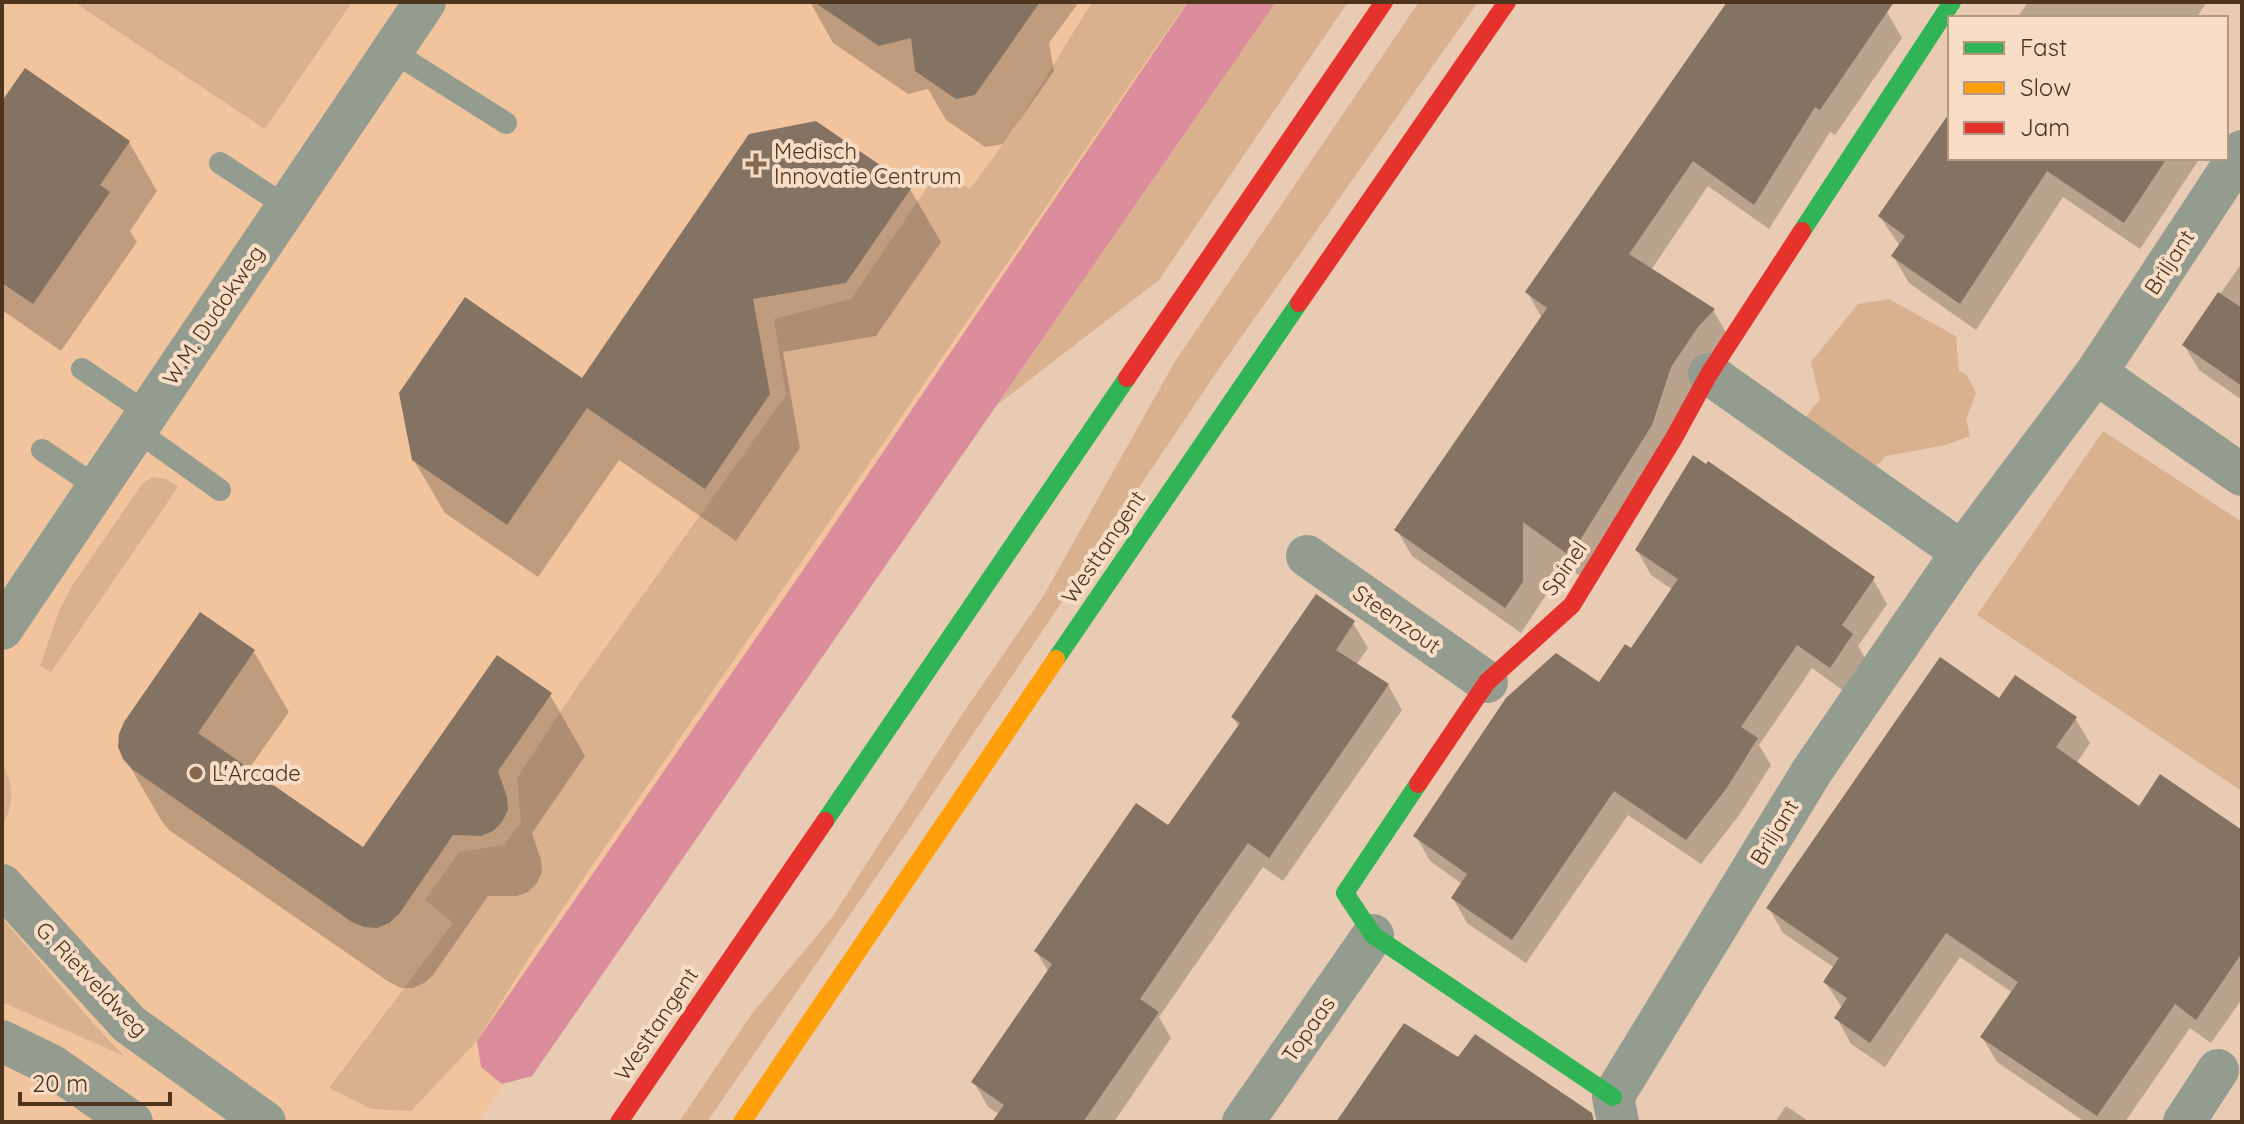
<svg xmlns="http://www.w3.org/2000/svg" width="2244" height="1124" viewBox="0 0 2244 1124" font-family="Quicksand,sans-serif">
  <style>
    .built { fill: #f1c49e }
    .green { fill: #dab18f }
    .water { fill: #db8d9b }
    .shadow { fill: #0003 }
    .building { fill: #847363 }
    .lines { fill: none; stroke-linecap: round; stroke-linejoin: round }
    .lane { stroke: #949c8f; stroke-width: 22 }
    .street { stroke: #949c8f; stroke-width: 42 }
    .fast { stroke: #30b455; stroke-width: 18 }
    .slow { stroke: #ff9f0a; stroke-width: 18 }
    .jam { stroke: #e5322d; stroke-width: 18 }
    .poi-dot { fill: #846950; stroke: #f7dcc6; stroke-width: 3 }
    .labels { text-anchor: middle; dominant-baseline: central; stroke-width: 8; stroke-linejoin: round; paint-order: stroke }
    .poi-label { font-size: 22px; fill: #4e341c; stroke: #f7dcc6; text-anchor: start }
    .street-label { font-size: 22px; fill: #4e341c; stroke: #f7dcc6 }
  </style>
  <rect width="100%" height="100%" fill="#e8cbb2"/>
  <path class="built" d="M2,2H1256L478,1122H2Z"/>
  <g class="green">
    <path d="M74,2H352L265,129Z"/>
    <path d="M1092,2H1187L528,959L477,1041L411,1111L371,1109L329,1088L453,923L425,900L459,852L504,845L521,822L517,778L575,690L786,395L774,319L851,299L939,170L970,189L1013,131Z"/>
    <path d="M1276,2H1348L1159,280L997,405Z"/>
    <path d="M1419,2H1478L1218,370L905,835L707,1122H679L751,1015L833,916L961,716L1044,595L1174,363Z"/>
    <path d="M1889,299L1956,336L1959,371L1967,375L1976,393L1966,419L1970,436L1946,445L1886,456L1875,467L1805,418L1820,399L1811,362L1858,304Z"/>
    <path d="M2103,431L2242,522V791L1977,615Z"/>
    <path d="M152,477L166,479L178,487L51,672L40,666L59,611L72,586L142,484Z"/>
    <path d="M2,763C14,786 15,803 2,826Z"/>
    <path d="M2,918L93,1023L124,1056L2,1002Z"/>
  </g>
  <path class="water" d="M1188,2H1276L532,1076L502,1084L481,1067L477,1041L810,560Z"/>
  <g class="shadow">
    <path d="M810,2H1079L1049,43L1054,71L1003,144L985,147L946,120L928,89L908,94L833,43Z"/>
    <path d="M1729,2H1873L1887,12L1902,38L1835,135L1830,132L1769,229L1708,186L1651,270L1713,310L1728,336L1586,580L1565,566L1521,633L1412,556L1397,530L1542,318L1527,292Z"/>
    <path d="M2028,2H2207L2196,18H2017Z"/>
    <path d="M2,105L129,142L157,191L130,231L137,242L61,351L2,310Z"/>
    <path d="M1950,115V158H2200L2140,249L2063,197L1976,330L1909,283L1893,256L1900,246L1880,217Z"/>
    <path d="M910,189L941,242L876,336L783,352L800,448L736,541L619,460L538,577L445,513L413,459L582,381Z"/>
    <path d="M2242,263V400L2199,370L2184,345Z"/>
    <path d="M1637,550L1873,579L1887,604L1858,646L1866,660L1845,692L1812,668L1759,745L1771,765L1740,814L1701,864L1628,815L1526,963L1467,923L1453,898L1462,884L1430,861L1416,836L1599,685L1631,650L1673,590L1651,575Z"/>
    <path d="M1353,623L1368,648L1356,665L1388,685L1402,710L1283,881L1263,867L1159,1017L1171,1038L1114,1122H995L1000,1115L988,1107L974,1082L1049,973L1036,951L1169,828L1239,727L1233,717Z"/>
    <path d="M254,652L289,712L248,770L363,850L550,695L585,756L532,833L541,860L542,872L537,883L528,892L517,896H488L433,975L424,983L413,988H401L389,982L169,830L161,820L125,758Z"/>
    <path d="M2000,701L2075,718L2090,743L2076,764L2139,809L2242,832V999L2211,1043L2190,1028L2125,1122H2085L1997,1062L1982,1037L2013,993L1960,957L1885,1067L1851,1044L1837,1018L1843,1009L1825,982L1835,968L1783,933L1769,908Z"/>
    <path d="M1786,1106L1810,1122H1775Z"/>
  </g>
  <g class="building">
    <path d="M814,2H1040L975,95L956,99L915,71L911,38L879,46Z"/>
    <path d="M1727,2H1894L1820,110L1815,107L1754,205L1693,161L1629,254L1715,309L1698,327L1671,367L1652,425L1570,556L1523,522V582L1505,608L1394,530L1547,308L1525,292Z"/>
    <path d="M25,68L130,141L100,185L110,192L33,304L2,283V101Z"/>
    <path d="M1950,112V158H2167L2124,223L2047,171L1960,304L1891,256L1905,236L1878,216Z"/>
    <path d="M816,121L912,187L846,283L753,299L770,394L705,489L587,408L507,525L412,460L399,393L465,297L582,378L749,134Z"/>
    <path d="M2218,292L2242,308V386L2182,345Z"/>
    <path d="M1693,455L1706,464L1708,461L1875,577L1842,625L1853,634L1830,668L1797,645L1741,727L1758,738L1726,789L1686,840L1614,791L1512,940L1451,898L1467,874L1413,836L1506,698L1556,653L1599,682L1625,644L1631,648L1678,579L1635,550Z"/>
    <path d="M1316,594L1355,621L1336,650L1389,684L1269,858L1248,843L1199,913L1140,999L1159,1012L1083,1122H992L1004,1105L971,1082L1052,964L1034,951L1136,803L1168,825L1240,723L1231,717Z"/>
    <path d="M200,612L255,650L198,733L363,847L497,655L552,693L498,771L507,797L508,810L502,822L493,831L481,836L453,835L399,914L389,923L377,928L364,927L352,922L233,839L132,769L123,759L118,747L119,734L124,722Z"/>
    <path d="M1940,657L1999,698L2015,675L2077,717L2056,747L2139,806L2160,774L2242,830V953L2196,1020L2175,1004L2097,1116L1980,1037L2018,982L1946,933L1870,1043L1834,1018L1847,998L1823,982L1839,958L1766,908Z"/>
    <path d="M1404,1023L1458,1057L1475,1034L1592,1113L1594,1122H1336Z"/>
  </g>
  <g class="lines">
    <g class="lane">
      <path d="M392,51L506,123"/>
      <path d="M220,163L287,207"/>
      <path d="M82,369L147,413"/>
      <path d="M136,430L220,490"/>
      <path d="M42,450L97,487"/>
    </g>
    <g class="street">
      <path d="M2096,373L2242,475"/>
      <path d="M1709,374L1962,552"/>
      <path d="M1307,556L1487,682"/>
      <path d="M2,629L425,2"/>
      <path d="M2,885L129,1024L265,1122"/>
      <path d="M2,1041L51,1065L132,1122"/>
      <path d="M1243,1122L1373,935"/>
      <path d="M1618,1122L1613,1097L1812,771L1962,552L2096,373L2242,151"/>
      <path d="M2184,1122L2218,1070"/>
    </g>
    <g class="fast">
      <path d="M1802,231L1952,2"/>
      <path d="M1056,659L1299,303"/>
      <path d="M1418,784L1345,893L1373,935L1613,1097"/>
      <path d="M825,821L1127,378"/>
    </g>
    <path class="slow" d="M742,1122L1056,659"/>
    <g class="jam">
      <path d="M1299,303L1507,2"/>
      <path d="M1127,378L1384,2"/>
      <path d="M1418,784L1487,682L1572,605L1674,438L1709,374L1802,231"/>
      <path d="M619,1122L825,821"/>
    </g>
  </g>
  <g class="poi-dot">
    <path d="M752 152h8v8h8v8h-8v8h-8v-8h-8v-8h8z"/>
    <circle cx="196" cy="773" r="8"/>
  </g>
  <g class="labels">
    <g class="poi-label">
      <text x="774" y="151">Medisch<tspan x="774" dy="25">Innovatie Centrum</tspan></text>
      <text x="212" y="773">L'Arcade</text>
    </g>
    <g class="street-label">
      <text transform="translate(2169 262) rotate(-57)">Briljant</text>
      <text transform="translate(213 315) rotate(-56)">W.M. Dudokweg</text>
      <text transform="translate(1103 547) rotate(-56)">Westtangent</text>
      <text transform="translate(1564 568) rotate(-55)">Spinel</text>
      <text transform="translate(1397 619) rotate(35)">Steenzout</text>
      <text transform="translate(1774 832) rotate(-59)">Briljant</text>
      <text transform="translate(92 979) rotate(46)">G. Rietveldweg</text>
      <text transform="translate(656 1024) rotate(-56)">Westtangent</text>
      <text transform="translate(1308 1029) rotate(-55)">Topaas</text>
    </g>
  </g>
  <rect width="2244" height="1124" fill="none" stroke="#4e341c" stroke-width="8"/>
  <rect x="1948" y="16" width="280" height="144" fill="#f7dcc6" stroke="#b39982" stroke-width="2"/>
  <rect x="1964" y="42" width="40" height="12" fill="#30b455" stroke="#b39982" stroke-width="2"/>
  <text x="2020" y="56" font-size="24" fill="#4e341c">Fast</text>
  <rect x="1964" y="82" width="40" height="12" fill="#ff9f0a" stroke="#b39982" stroke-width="2"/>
  <text x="2020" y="96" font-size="24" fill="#4e341c">Slow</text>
  <rect x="1964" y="122" width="40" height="12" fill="#e5322d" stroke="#b39982" stroke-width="2"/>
  <text x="2020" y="136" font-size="24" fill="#4e341c">Jam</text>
  <path d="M20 1092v12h150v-12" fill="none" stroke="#4e341c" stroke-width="4"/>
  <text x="32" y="1092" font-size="24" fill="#4e341c" stroke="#f7dcc6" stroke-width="6" paint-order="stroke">20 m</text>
</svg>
